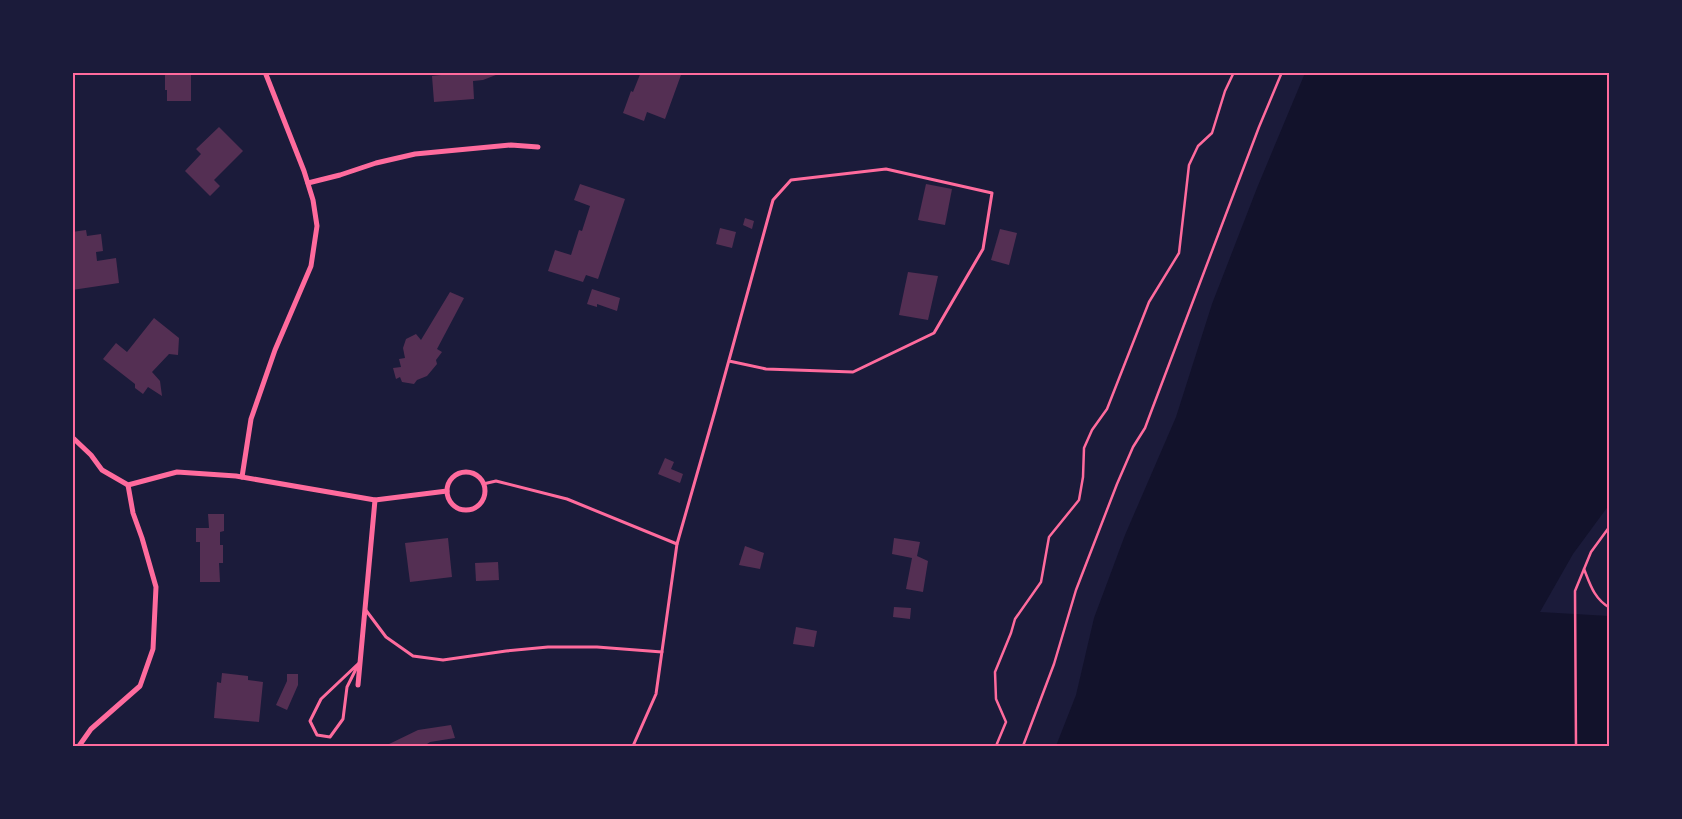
<svg xmlns="http://www.w3.org/2000/svg" width="1682" height="819" viewBox="0 0 1682 819" font-family="'Roboto Condensed',sans-serif">
  <style>
    .water { fill: #12122b }
    .building { fill: #542f53 }
    .lines { fill: none; stroke-linecap: round; stroke-linejoin: round }
    .path { stroke: #ff6b9d; stroke-width: 2.5 }
    .service { stroke: #ff6b9d; stroke-width: 3 }
    .minor { stroke: #ff6b9d; stroke-width: 5 }
    .neatline { fill: none; stroke: #ff6b9d; stroke-width: 2 }
  </style>
  <rect width="100%" height="100%" fill="#1b1b3a"/>
  <path class="water" d="M1305,73H1609V505L1573,554L1540,612L1609,616V746H1056L1076,695L1094,618L1125,535L1176,417L1212,304L1257,188Z"/>
  <g class="building">
    <path d="M165,72H191V101H167V90H165Z"/>
    <path d="M641,72H674L681,75L665,119L647,112L644,121L623,113L631,91L633,92Z"/>
    <path d="M440,73H501L483,80L473,81L474,99L434,102L432,76L441,75Z"/>
    <path d="M219,127L243,151L214,180L220,186L210,196L185,171L201,154L196,149Z"/>
    <path d="M580,184L625,199L598,279L586,275L583,282L548,271L555,250L571,255L579,230L582,231L590,206L574,200Z"/>
    <path d="M926,184L952,189L945,225L918,220Z"/>
    <path d="M745,218L754,221L752,229L743,225Z"/>
    <path d="M720,228L736,232L732,248L716,244Z"/>
    <path d="M1000,229L1017,233L1009,265L991,260Z"/>
    <path d="M86,230L87,236L101,234L103,251L96,252L97,261L116,258L119,283L72,290V232Z"/>
    <path d="M908,272L938,276L928,320L899,315Z"/>
    <path d="M592,289L620,298L617,311L597,304V307L587,304Z"/>
    <path d="M450,292L464,298L437,349L442,352L436,360L437,364L427,376L417,380L414,384L402,382L400,377L396,379L393,368L401,367L399,359L405,358L403,348L406,339L416,334L421,340Z"/>
    <path d="M154,318L179,338L178,355L169,354L152,372L160,381L162,396L148,387L143,394L135,388V384L103,359L116,343L127,352Z"/>
    <path d="M665,458L674,462L671,469L683,474L680,483L658,474Z"/>
    <path d="M208,514H224V531L220,532V545H223V563H219L220,582H200V542H196V528H209Z"/>
    <path d="M448,538L452,577L410,582L405,543Z"/>
    <path d="M894,538L920,542L917,556L928,561L923,592L906,589L912,558L892,554Z"/>
    <path d="M745,546L764,553L760,569L739,565Z"/>
    <path d="M498,562L499,580L476,581L475,563Z"/>
    <path d="M894,607L911,608L910,619L893,617Z"/>
    <path d="M796,627L817,631L814,647L793,644Z"/>
    <path d="M222,673L248,676V680L263,682L259,722L214,718L217,682L221,683Z"/>
    <path d="M287,674H298V685L287,710L276,705L287,681Z"/>
    <path d="M451,725L455,738L430,742L424,746H385L418,730Z"/>
  </g>
  <g class="lines">
    <g class="path">
      <path d="M1584,569C1590,584 1594,599 1610,608"/>
      <path d="M996,746L1006,722L996,699L995,672L1011,633L1015,619L1041,582L1049,537L1079,500L1083,477L1084,448L1092,430L1107,409L1149,302L1179,253L1189,165L1198,146L1212,133L1225,91L1234,72"/>
      <path d="M1023,746L1054,664L1076,590L1117,484L1133,447L1145,428L1151,412L1259,127L1282,72"/>
      <path d="M1576,746L1575,591L1591,552L1610,526"/>
    </g>
    <g class="service">
      <path d="M483,484L496,481L567,499L677,544"/>
      <path d="M365,609L386,637L413,656L443,660L506,651L548,647H597L662,652"/>
      <path d="M359,663L347,687L343,719L330,737L317,735L310,721L321,699L359,663L360,662"/>
      <path d="M633,746L656,694L677,544L715,411L773,200L791,180L886,169L992,193L983,249L934,333L853,372L766,369L729,361"/>
    </g>
    <g class="minor">
      <path d="M308,183L340,175L376,163L415,154L511,145L538,147"/>
      <path d="M72,437L91,455L102,470L128,485L177,472L236,476L375,500L447,491"/>
      <circle cx="466" cy="491" r="19"/>
      <path d="M242,477L251,419L275,350L311,266L317,226L313,200L304,171L265,72"/>
      <path d="M358,685L375,500"/>
      <path d="M79,746L91,729L140,686L153,649L156,587L142,538L133,513L128,485"/>
    </g>
  </g>
  <rect width="1682" height="819" fill="none" stroke="#1b1b3a" stroke-width="148"/>
  <rect x="74" y="74" width="1534" height="671" class="neatline"/>
</svg>
